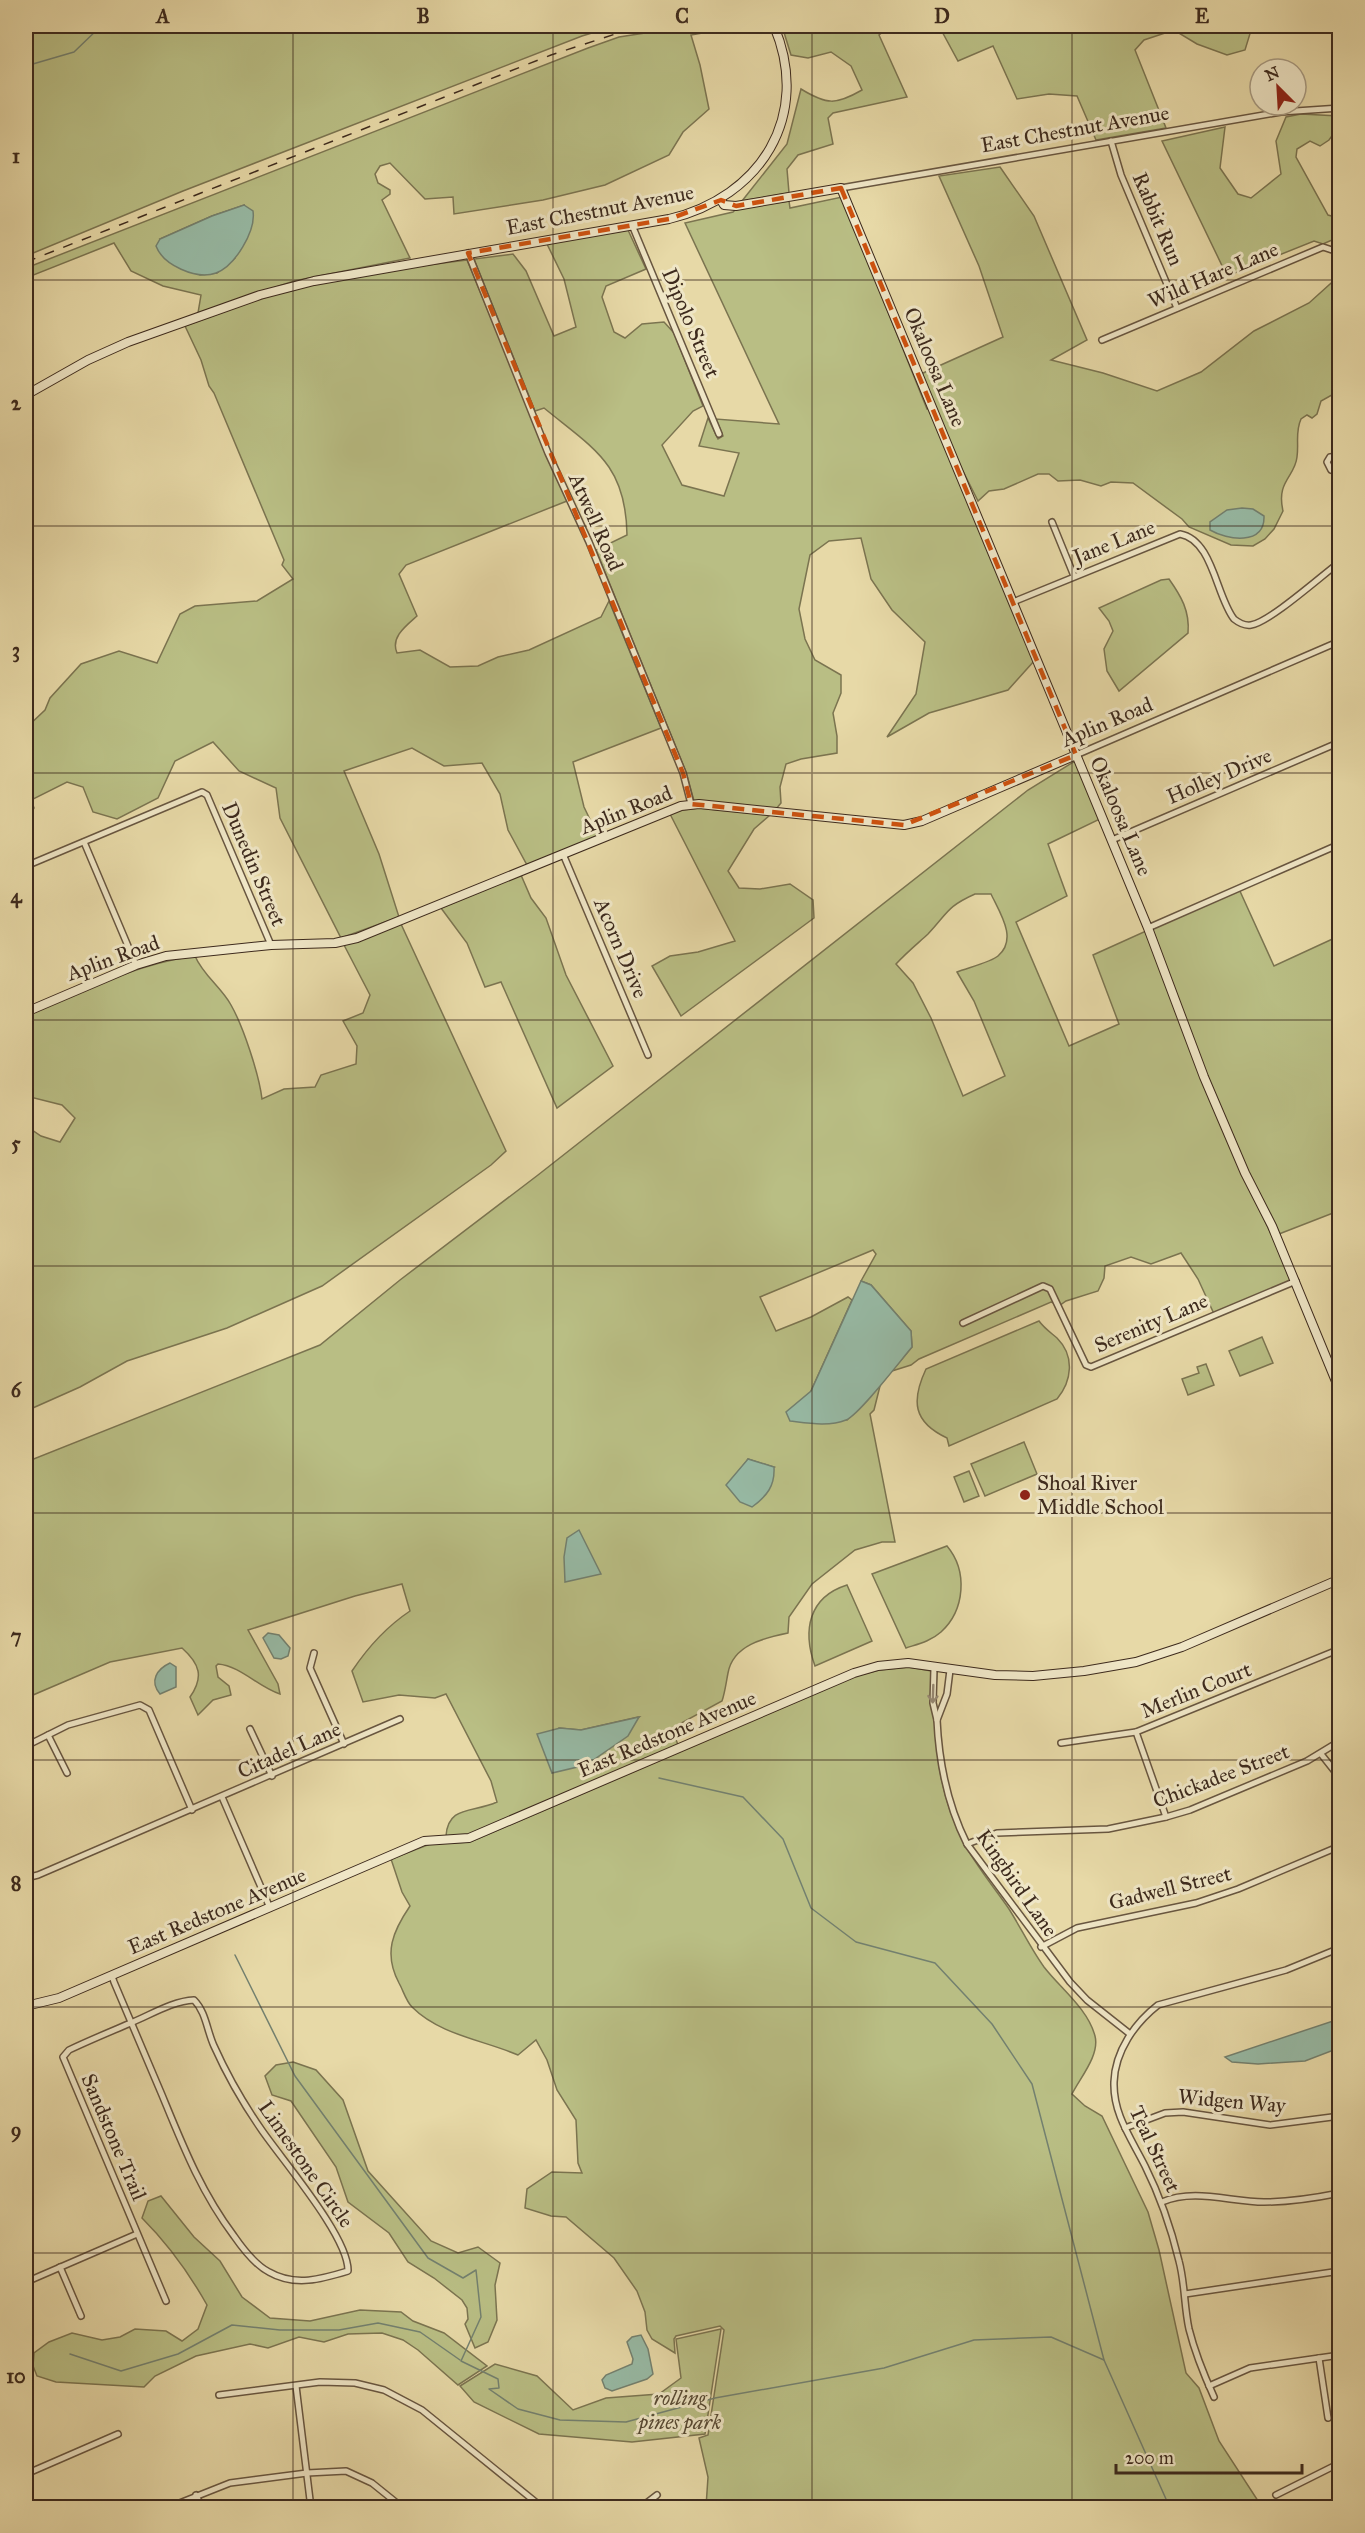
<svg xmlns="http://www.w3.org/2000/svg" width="1365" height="2533" viewBox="0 0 1365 2533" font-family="'IM FELL Great Primer',serif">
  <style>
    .green { fill: #b9be84; stroke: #7b7450; stroke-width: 1.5; fill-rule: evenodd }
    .water { fill: #97baa5; stroke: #73806f; stroke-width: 1.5 }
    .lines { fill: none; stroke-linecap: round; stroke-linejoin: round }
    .stream { stroke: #73806f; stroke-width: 1.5 }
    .street-casing { stroke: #685640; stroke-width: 8 }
    .secondary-casing { stroke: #3d2a1d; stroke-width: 10 }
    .street { stroke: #efe6c6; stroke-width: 5 }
    .secondary { stroke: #efe6c6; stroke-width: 8 }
    .rail { stroke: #3d2a1d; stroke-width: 1.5; stroke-dasharray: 10 10; stroke-linecap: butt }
    .oneway { stroke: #968872 }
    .marked { fill: none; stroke: #ce520f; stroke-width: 4.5; stroke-dasharray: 12 8; stroke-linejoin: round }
    .grid { fill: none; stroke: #3d2a1d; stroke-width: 1.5; stroke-opacity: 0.55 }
    .poi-dot { fill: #8f2418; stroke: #efe6c6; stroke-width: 2 }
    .labels { text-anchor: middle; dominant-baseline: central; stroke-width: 6; stroke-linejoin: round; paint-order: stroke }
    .street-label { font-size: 21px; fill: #3d2a1d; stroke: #efe6c6 }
    .poi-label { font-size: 21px; fill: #3d2a1d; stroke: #efe6c6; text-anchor: start }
    .park-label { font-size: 21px; font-style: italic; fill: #564832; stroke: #efe6c6 }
    .neatline { fill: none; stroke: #3d2a1d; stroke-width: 2 }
    .grid-label { font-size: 20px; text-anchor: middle; font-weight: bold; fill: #3d2a1d }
  </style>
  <rect width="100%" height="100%" fill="#e7d9a7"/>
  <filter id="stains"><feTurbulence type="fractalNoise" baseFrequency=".00333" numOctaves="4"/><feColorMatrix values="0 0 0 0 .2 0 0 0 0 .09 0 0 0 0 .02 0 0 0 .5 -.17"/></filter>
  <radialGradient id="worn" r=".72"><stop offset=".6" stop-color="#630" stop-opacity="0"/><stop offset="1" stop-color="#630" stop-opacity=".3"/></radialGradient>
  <g class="green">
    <path d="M26,26H615L582,36L183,191L26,256Z"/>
    <path d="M691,26H742L691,35L700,65L709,109L683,132L669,155L605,185L543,200L454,214L453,197L425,199L390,163L380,166L375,174L378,183L390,190V194L382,200L410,258L294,281L198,313L201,295L163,286L131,271L114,243L26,278V268L588,48L619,37ZM244,205L235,258L217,273L200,275L160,239L212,216Z"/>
    <path d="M782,26H890L879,35L907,97L833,113L828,118L833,144L798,155L787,169L789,193L742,201L787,144L801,89C827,105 836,105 862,90L851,66L831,52L808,58L791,55Z"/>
    <path d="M939,26H1256L1252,27L1245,50L1227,55L1197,44L1174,30L1144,40L1135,50L1166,128L1096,140L1077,96L1049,94L1017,99L993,46L958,61Z"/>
    <path d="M1301,114L1339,116V133H1334L1329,140L1320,146L1310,141L1297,149L1296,157L1328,215L1339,218V237L1323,244L1314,241L1227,276L1162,141L1225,127L1220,168L1238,194L1251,198L1281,174L1276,141L1286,117Z"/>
    <path d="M1000,167L1034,216L1087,340L1051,360L1103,373L1157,391L1201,372L1254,331L1309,303L1339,276V391L1321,401L1317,414L1312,418L1307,415L1301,419C1295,432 1299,443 1297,457C1295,477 1276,481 1283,511L1274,529L1265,539L1253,546L1231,545L1189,527L1182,519L1133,483L1111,482L1101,486L1080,480L1058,481L1049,474H1038L1004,489L989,491L978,501L961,467L921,374L1003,337L979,266L939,176Z"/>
    <path d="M842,197L927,409H929L1034,661L1008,690L929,713L887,737L916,694L925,642L892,610L871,579L861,538L829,541L810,555L799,609L805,639L815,660L841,675V693L833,713L837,736V753L801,759L786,764L780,787L781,803L776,809L694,801L686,772L596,550L627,535C626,464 594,449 544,408L535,411L474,259L513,254L526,271L554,336L576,327L564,279L547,244L628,230L646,269L606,286L602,297L614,332L625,338L642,324L664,322L674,333L703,406L693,411L662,445L682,485L724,496L739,453L699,446L708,418L718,439L723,436L716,419L779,424L685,223L733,212L736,209L789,201L790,208Z"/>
    <path d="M467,260L567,501L406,565L399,574L417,616C407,625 390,637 397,653L420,650L450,667L478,666L498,657L529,650L601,617L609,601L661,728L573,762L584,807L598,836L527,865L508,830L500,794L482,763L444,766L412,748L344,771L379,854L399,917L341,938L280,818L276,788L239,771L213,742L175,761L158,798L117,819L93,812L83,787L67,782L31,800L34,808L26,823V728L45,710L50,698L81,664L119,651L157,663L180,614L195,606L257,601L293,579L282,565L284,560L214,393L209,386L201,360L185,326C228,310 271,293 317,284C367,273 417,266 467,260Z"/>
    <path d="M1169,579C1181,596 1190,611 1188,633L1119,691L1107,671L1104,649L1113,631L1109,621L1099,608L1161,580Z"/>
    <path d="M1075,761L1100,819L1048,844L1067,896L1016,922L1069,1046L1119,1024L1093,955L1146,931L1201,1078L1293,1283L1215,1316L1198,1279L1181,1253L1151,1264L1131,1257L1105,1266L1104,1278L1098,1291L1066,1301L1056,1308L1054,1303L1051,1302L919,1359L911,1365L892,1371L912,1347L911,1331L871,1285L861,1281L876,1254L873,1250L760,1297L776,1331L811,1317L848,1297L852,1300L811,1391L847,1420L880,1386L874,1410L870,1414L895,1542H882L855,1550L812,1584L789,1617L788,1633C764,1638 733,1645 728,1673C726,1683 725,1692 722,1701L672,1728L678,1745L468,1835L446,1836C448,1805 473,1813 497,1802L491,1781L446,1694L435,1698L399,1695L363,1702L352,1671C368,1647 386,1627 410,1611L402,1584L355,1596L248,1630L278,1684L280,1694C258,1687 241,1666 218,1664L216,1666L218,1677L229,1686L231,1695L213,1700L198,1715L190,1697C204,1677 200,1664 182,1648L110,1662L26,1698V1462L320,1345L400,1280L538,1175L1028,790ZM975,894H991C1000,913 1018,939 998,956C991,962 967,968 957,972L974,1001L1005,1076L963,1096L931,1018L913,983L896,964C906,953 917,944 928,934C948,913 946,907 975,894ZM748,1459L774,1467L728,1484L746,1462ZM638,1717H639L552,1772L559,1728L581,1730Z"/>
    <path d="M699,808L770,815L754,829L728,871L739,888L760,889L790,884L813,900L814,918L681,1016L652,966L670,956L698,952L735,941L670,814L682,810Z"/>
    <path d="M521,875L531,898L546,918L566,975L613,1066L557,1108L501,982L485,987L467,943L441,908Z"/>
    <path d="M1239,889L1274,966L1339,936V1230L1333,1213L1279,1234L1248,1171L1207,1076L1152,928Z"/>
    <path d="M401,924L506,1151L491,1165L322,1286L227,1328L127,1361L80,1387L26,1411V1235L30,1232L26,1218V1126L41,1136L60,1142L75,1118L62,1105L26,1096V1016C81,992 135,964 195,956C203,975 221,987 231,1005C243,1026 259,1074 262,1099L284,1089L315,1087L321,1075L356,1064L357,1046L343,1021L363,1013L370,995L344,945Z"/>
    <path d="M1039,1321C1044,1328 1050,1332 1057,1338C1075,1356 1072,1381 1057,1399L949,1446L947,1438C913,1422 911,1401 926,1369Z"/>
    <path d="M1262,1337L1273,1363L1240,1376L1229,1351Z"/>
    <path d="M1206,1364L1214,1385L1188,1395L1182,1379L1199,1373L1197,1367Z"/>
    <path d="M1024,1442L1037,1474L985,1496L971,1464Z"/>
    <path d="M969,1471L979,1496L964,1502L954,1477Z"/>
    <path d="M947,1546C968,1571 965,1610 941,1632C931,1641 918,1644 906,1648L872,1574Z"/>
    <path d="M847,1585L872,1641L815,1666C802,1630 809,1597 847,1585Z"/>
    <path d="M909,1667L937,1672C932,1730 936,1788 963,1841C975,1865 994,1887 1009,1909C1021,1928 1031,1949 1044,1967C1061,1989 1088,2009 1095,2036C1100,2055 1080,2078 1072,2094L1085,2106L1102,2116L1148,2212L1159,2250L1186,2373L1199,2388L1219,2441L1262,2507H706L708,2477L699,2438L708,2435L724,2330L720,2326L676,2336L674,2339L675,2353L652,2339L647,2330L645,2312L637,2291L614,2258L566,2217L551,2216L525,2208L527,2189L552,2172L582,2173L578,2163L576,2120L557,2090L547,2060L536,2040L518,2055C483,2040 440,2035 412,2007C406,2001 403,1990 399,1983C383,1953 393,1931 410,1906L402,1892L391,1859L430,1844L470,1842L856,1676L879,1670Z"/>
    <path d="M293,2062L316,2070L343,2100L368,2171L431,2241L458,2253L478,2247L500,2263L495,2285L497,2320L488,2342L475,2348L465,2324L468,2319L467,2308L462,2300L434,2278L408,2262L389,2233L348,2202L336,2167L291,2101L272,2095L265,2076L276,2065Z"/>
    <path d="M161,2196L194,2237L220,2261L242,2297L270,2318L310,2321L360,2310L401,2312L413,2321L444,2333L487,2366L458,2385L418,2350L403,2340L382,2333L348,2334L324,2342L299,2337L268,2348L250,2344L196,2356L155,2376L144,2387L56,2382L37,2376L33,2366L34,2353L49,2342L72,2333L102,2340L120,2337L135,2329L166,2331L182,2341L198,2329L207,2305C189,2273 168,2244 142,2218L148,2201Z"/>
    <path d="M721,2329L705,2434L632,2442L539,2434L474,2402L460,2386L495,2364L537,2376L573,2410L606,2398L659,2394L681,2378L676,2339Z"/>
  </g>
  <g class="water">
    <path d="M244,205L253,211C256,231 235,266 216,273C196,280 163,265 156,246L160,239L212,216Z"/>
    <path d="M1242,508L1253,509L1264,516C1265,546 1227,540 1210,530V522L1227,510Z"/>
    <path d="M861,1281L871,1285L911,1331L912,1347C900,1361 860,1414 846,1420C829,1427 807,1423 790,1421L786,1412L811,1391Z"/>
    <path d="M748,1459L774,1467C775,1486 767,1496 752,1507L740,1502L726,1485Z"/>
    <path d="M579,1530L601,1574L565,1582L564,1557L567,1538Z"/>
    <path d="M268,1633L279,1635L290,1648L288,1656L281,1659L274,1658L263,1638Z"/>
    <path d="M170,1663L176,1667V1687L160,1694C149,1681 157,1669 170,1663Z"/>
    <path d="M639,1717L628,1736L586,1765L552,1773L537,1734L560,1728L581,1730Z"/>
    <path d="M1339,2019V2048L1305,2061L1258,2064L1232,2062L1225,2057Z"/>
    <path d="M641,2335L648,2349L653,2374L647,2379L612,2391L605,2388L602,2380L606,2375L632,2364L633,2359L627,2342L632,2337Z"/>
  </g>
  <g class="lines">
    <g class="stream">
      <path d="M26,66L74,52L101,26"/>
      <path d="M659,1778L743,1797L783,1839L811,1908L856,1942L935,1963L992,2024L1032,2084L1104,2360L1170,2508"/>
      <path d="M235,1955L295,2076L428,2258L463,2278L476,2270L481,2317L461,2361L498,2379L499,2388L489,2389L518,2409L560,2420L626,2422L715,2398L884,2368L974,2340L1051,2337L1104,2360"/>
      <path d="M70,2354L121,2371L178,2354L232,2325L280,2330H339L378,2323L420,2332L460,2360"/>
    </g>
    <defs>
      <g id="street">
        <path d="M1111,141L1121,175L1177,308"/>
        <path d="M841,188L1281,112L1340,108"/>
        <path d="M632,225L719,434"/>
        <path d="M468,253L548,453L589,542L683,773L691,804"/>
        <path d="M1102,340L1323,247L1338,252"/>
        <path d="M1340,456L1330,457L1327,462L1331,470L1340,472"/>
        <path d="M1052,522L1074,576"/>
        <path d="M1013,602L1180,534C1213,540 1216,596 1234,619C1239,623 1244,626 1251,625C1270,622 1321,576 1340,562"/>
        <path d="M1076,755L1340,641"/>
        <path d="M1112,840L1340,742"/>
        <path d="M84,842L136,965"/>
        <path d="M563,854L648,1055"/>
        <path d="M26,866L202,792L207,795L271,945"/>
        <path d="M1148,928L1340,844"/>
        <path d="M963,1323L1043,1286L1050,1289L1086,1365L1091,1367L1296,1281"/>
        <path d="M314,1653L310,1668L344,1744"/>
        <path d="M934,1668L933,1703L937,1720C939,1764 947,1804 967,1844L1070,1982L1087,2000L1130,2034"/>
        <path d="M937,1720L947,1694L950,1670"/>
        <path d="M250,1729L272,1776"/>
        <path d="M1136,1732L1166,1817"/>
        <path d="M48,1735L67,1773"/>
        <path d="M1061,1743L1136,1732L1340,1649"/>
        <path d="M26,1746L68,1725L140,1705L149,1710L192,1810"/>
        <path d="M1321,1754L1340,1778"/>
        <path d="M222,1797L270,1908"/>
        <path d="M967,1844L997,1833L1108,1829L1166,1817L1190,1810L1307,1761L1340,1741"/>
        <path d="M26,1878L38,1875L400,1719"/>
        <path d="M1041,1947L1077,1928L1196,1903L1238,1889L1340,1846"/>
        <path d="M112,1976L114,1982C130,2019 146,2057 162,2095C183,2146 201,2192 234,2236C243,2249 255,2265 269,2272C295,2287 322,2279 348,2271C349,2237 282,2160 261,2129C243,2103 227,2075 214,2046C207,2031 206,2012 194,2000C173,2001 152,2014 133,2022C112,2031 90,2040 69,2050L63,2057L166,2301"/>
        <path d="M1125,2128L1165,2113L1183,2112L1270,2125L1340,2116"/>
        <path d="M1162,2202C1194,2188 1231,2202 1264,2202C1290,2202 1315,2198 1340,2193"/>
        <path d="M60,2267L81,2316"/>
        <path d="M26,2282L137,2234"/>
        <path d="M1185,2294L1340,2271"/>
        <path d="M1319,2358L1328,2418"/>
        <path d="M296,2386L311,2508"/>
        <path d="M1209,2386L1250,2368L1340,2355"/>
        <path d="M219,2395L320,2382L355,2383L384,2390L422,2410L543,2508"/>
        <path d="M1214,2397C1204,2375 1195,2353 1189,2329C1184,2306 1185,2283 1179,2261C1171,2228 1160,2196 1145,2166C1131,2138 1113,2114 1114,2082C1115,2051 1135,2023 1158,2005L1286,1970L1340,1948"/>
        <path d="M26,2474L118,2434"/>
        <path d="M196,2495L202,2508"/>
        <path d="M1276,2495L1340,2463"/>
        <path d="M167,2508L230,2483L307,2473L346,2471L372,2483L403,2508"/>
        <path d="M640,2508L657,2495"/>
      </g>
      <g id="secondary">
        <path d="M721,200L724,205L736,206L841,188L1148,928L1204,1077L1245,1173L1272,1226L1340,1391"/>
        <path d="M26,395L88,360L128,342L260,295L314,281L669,219C761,197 812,116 774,26"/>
        <path d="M26,1012L136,965L166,956L271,945L335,943L357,938L681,806L699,804L904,825L922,821L1076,755"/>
        <path d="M26,2006L59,1998L424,1841L469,1838L854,1673L878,1666L908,1663L995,1675L1033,1676L1084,1671L1136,1662L1182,1647L1340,1579"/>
      </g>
    </defs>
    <use href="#street" class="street-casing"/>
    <use href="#secondary" class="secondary-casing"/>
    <use href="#street" class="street"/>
    <use href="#secondary" class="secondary"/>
    <path class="rail" d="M26,262L551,55L640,26"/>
  </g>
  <defs><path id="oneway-shaft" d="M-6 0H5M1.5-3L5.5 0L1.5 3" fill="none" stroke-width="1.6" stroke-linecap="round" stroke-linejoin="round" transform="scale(1.5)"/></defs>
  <use class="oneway" href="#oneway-shaft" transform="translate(933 1694) rotate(92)"/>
  <path class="marked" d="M841,188L1076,755L904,825L691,804L683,773L468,253L669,219L721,200L736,206Z"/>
  <path class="grid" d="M293,26V2508M553,26V2508M812,26V2508M1072,26V2508M26,280H1340M26,526H1340M26,773H1340M26,1020H1340M26,1266H1340M26,1513H1340M26,1760H1340M26,2007H1340M26,2253H1340"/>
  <circle class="poi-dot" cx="1025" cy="1495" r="6"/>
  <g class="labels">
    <g class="street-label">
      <text transform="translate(1075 129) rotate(-10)">East Chestnut Avenue</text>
      <text transform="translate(600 210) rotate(-11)">East Chestnut Avenue</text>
      <text transform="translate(1158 219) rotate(67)">Rabbit Run</text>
      <text transform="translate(1213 275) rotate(-23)">Wild Hare Lane</text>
      <text transform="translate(691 323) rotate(67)">Dipolo Street</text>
      <text transform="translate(935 367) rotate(67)">Okaloosa Lane</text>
      <text transform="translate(596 522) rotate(66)">Atwell Road</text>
      <text transform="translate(1114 542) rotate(-22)">Jane Lane</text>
      <text transform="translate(1107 722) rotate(-23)">Aplin Road</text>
      <text transform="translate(1219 776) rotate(-23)">Holley Drive</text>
      <text transform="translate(626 810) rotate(-22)">Aplin Road</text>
      <text transform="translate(1121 816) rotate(67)">Okaloosa Lane</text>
      <text transform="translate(254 864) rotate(67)">Dunedin Street</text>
      <text transform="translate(621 948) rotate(67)">Acorn Drive</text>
      <text transform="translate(113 958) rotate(-20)">Aplin Road</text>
      <text transform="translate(1151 1323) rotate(-23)">Serenity Lane</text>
      <text transform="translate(1196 1690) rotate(-22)">Merlin Court</text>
      <text transform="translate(667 1734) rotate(-23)">East Redstone Avenue</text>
      <text transform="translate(289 1750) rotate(-24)">Citadel Lane</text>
      <text transform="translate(1221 1776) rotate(-21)">Chickadee Street</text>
      <text transform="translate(1017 1883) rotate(55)">Kingbird Lane</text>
      <text transform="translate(1170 1888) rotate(-14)">Gadwell Street</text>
      <text transform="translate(217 1911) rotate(-23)">East Redstone Avenue</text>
      <text transform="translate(1232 2101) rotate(5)">Widgen Way</text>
      <text transform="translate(114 2137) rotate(67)">Sandstone Trail</text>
      <text transform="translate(1155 2149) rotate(65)">Teal Street</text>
      <text transform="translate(306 2164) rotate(55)">Limestone Circle</text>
    </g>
    <g class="poi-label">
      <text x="1037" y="1483">Shoal River<tspan x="1037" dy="24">Middle School</tspan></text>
    </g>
    <g class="park-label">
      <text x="680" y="2398">rolling<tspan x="680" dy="24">pines park</tspan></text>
    </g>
  </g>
  <rect width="1365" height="2533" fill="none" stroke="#e7d9a7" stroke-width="66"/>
  <g transform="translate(1278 87) rotate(336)"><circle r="28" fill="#efe6c6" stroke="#a89b82" stroke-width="1.5"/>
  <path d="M0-4.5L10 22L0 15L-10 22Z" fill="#8f2418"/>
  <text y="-9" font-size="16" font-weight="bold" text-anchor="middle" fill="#3d2a1d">N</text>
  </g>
  <path d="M1116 2464v9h186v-9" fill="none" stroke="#3d2a1d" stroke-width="3"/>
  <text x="1125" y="2464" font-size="18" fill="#3d2a1d" stroke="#efe6c6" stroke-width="4.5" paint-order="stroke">200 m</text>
  <rect x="33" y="33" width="1299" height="2467" class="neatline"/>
  <g class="grid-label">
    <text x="163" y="23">A</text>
    <text x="423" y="23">B</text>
    <text x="682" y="23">C</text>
    <text x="942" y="23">D</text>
    <text x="1202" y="23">E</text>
    <text x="16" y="163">1</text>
    <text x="16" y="410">2</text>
    <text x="16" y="657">3</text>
    <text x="16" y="903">4</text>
    <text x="16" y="1150">5</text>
    <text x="16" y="1397">6</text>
    <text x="16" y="1643">7</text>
    <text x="16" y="1890">8</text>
    <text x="16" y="2137">9</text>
    <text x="16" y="2383">10</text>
  </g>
  <rect width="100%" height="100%" filter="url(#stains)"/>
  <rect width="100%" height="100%" fill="url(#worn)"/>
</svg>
